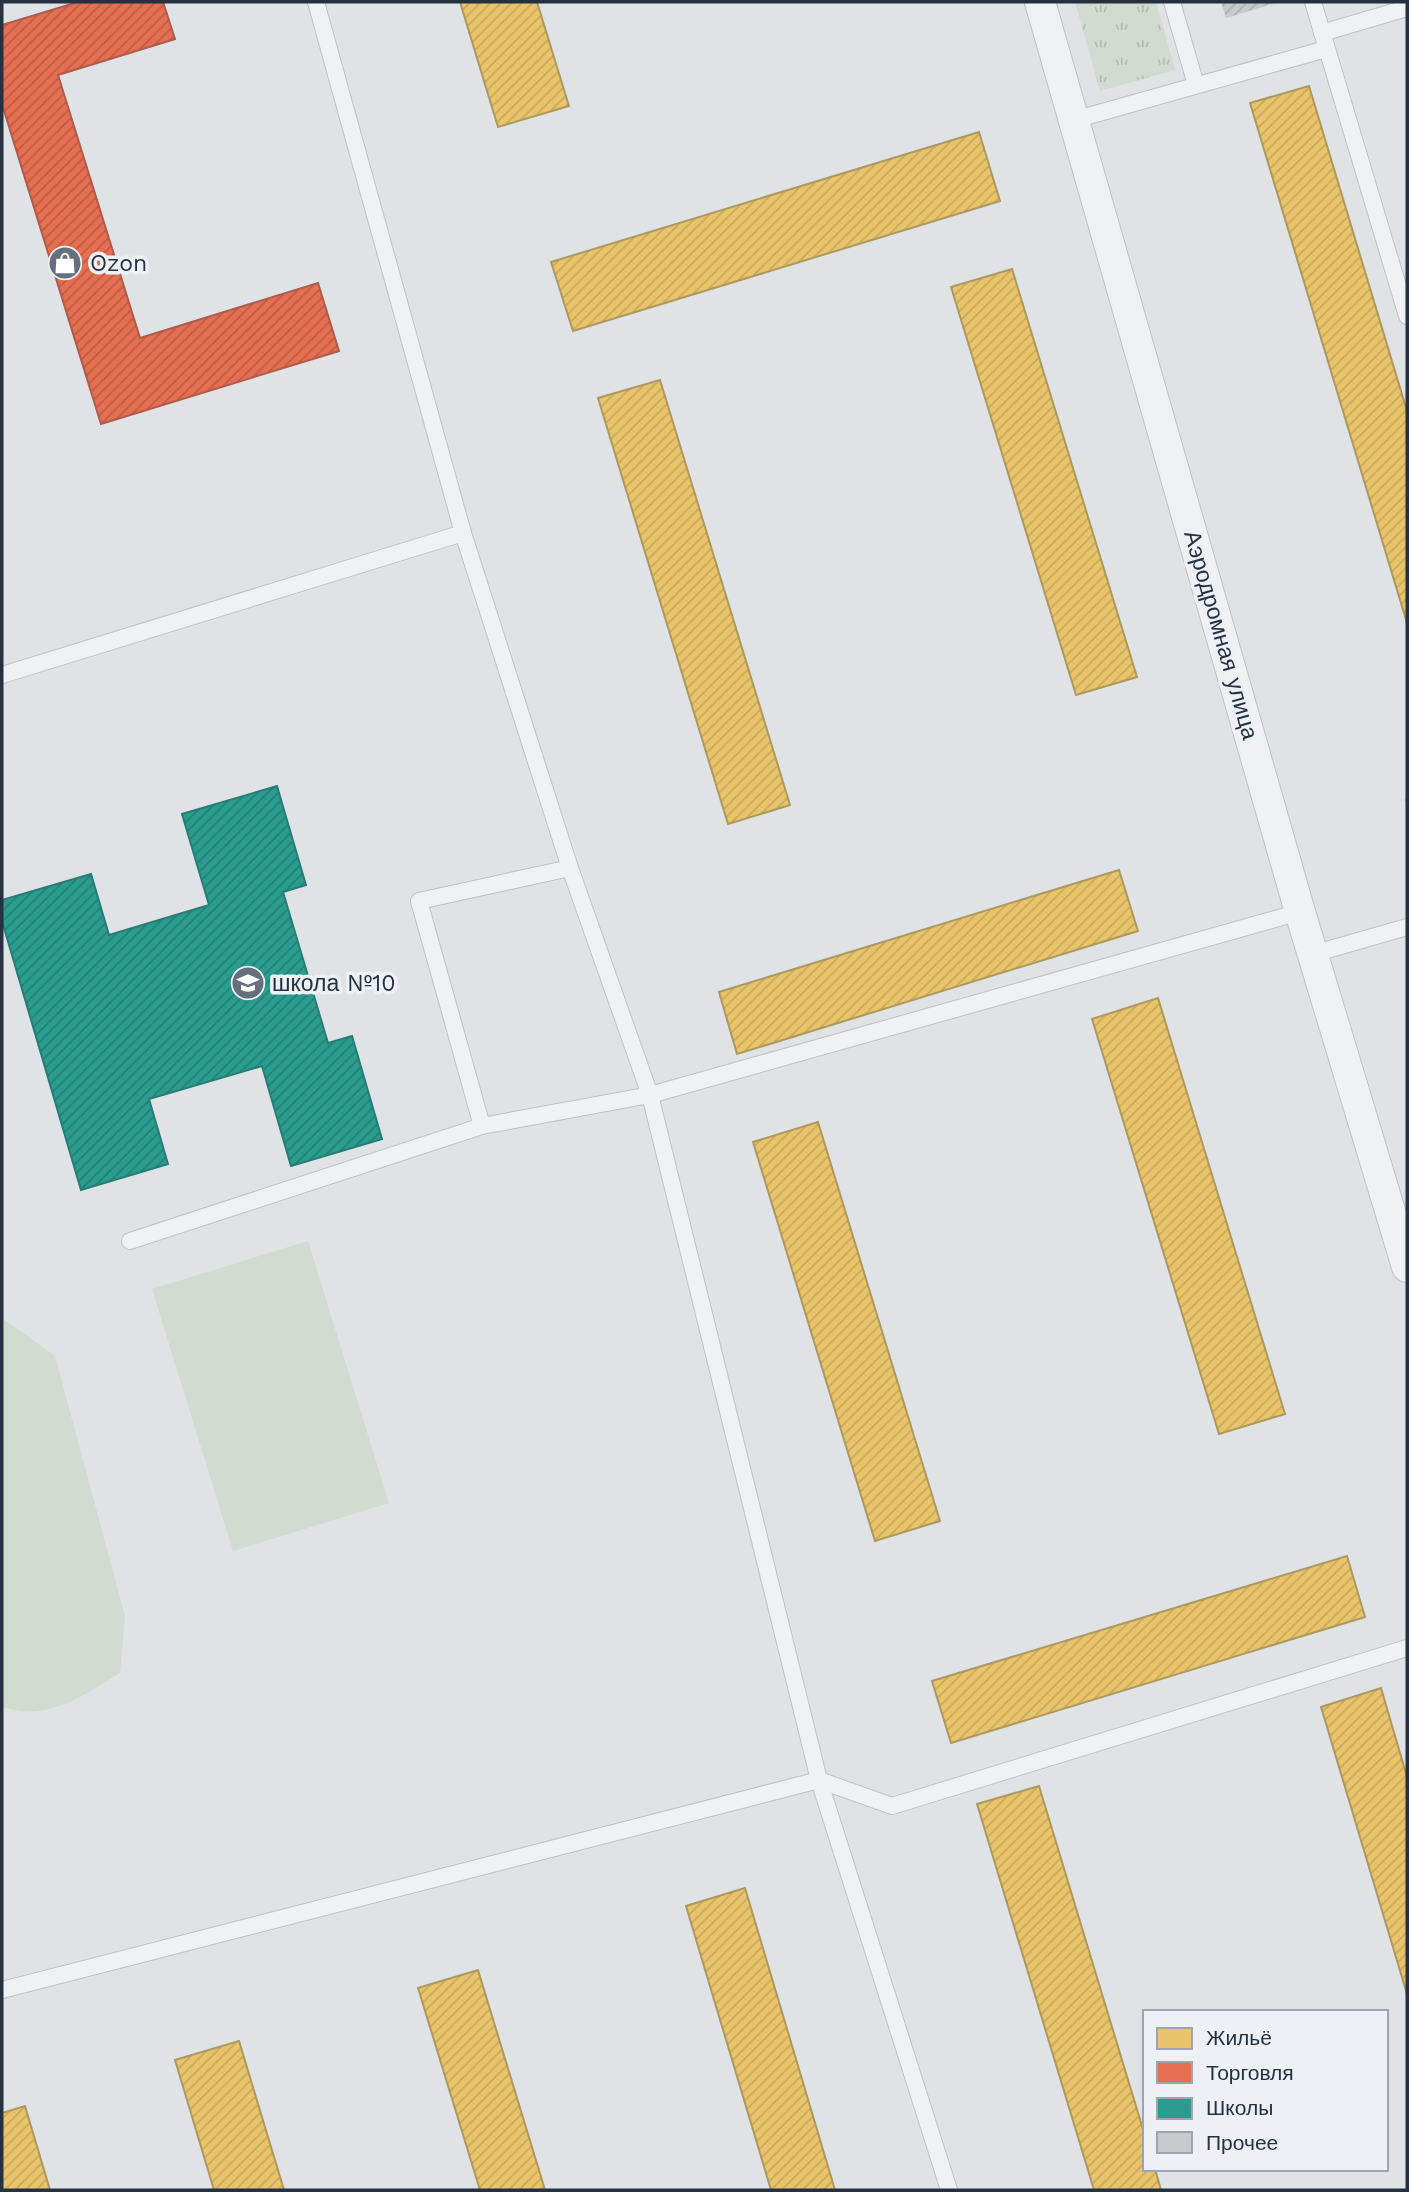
<svg xmlns="http://www.w3.org/2000/svg" width="1409" height="2192" viewBox="0 0 1409 2192" font-family="'Work Sans',sans-serif">
  <style>
    .grass { fill: url(#grass-tufts) }
    .green { fill: #d1dbcf }
    .homes { fill: url(#homes-hatch); stroke: #ae985e; stroke-width: 2 }
    .shops { fill: url(#shops-hatch); stroke: #ad5c4c; stroke-width: 2 }
    .schools { fill: url(#schools-hatch); stroke: #287c78; stroke-width: 2 }
    .building { fill: url(#building-hatch) }
    .lines { fill: none; stroke-linecap: round; stroke-linejoin: round }
    .lane-casing { stroke: #bec1c4; stroke-width: 18 }
    .street-casing { stroke: #bec1c4; stroke-width: 32 }
    .path { stroke: #bfc1c6; stroke-width: 4.5; stroke-dasharray: 5 5; stroke-linecap: butt }
    .lane { stroke: #eff1f3; stroke-width: 16 }
    .street { stroke: #eff1f3; stroke-width: 30 }
    .labels { text-anchor: middle; dominant-baseline: central; stroke-width: 7; stroke-linejoin: round; paint-order: stroke }
    .poi-label { font-size: 23px; fill: #253041; stroke: #edf1f6; text-anchor: start }
    .street-label { font-size: 23px; fill: #253041; stroke: #edf1f6 }
  </style>
  <defs>
    <pattern id="grass-tufts" width="24" height="20" patternUnits="userSpaceOnUse" patternTransform="scale(1.75)"><rect width="24" height="20" fill="#d1dbcf"/><path d="M3 7l-1-3M5 7V3M7 7l1-3M15 17l-1-3M17 17v-4M19 17l1-3" fill="none" stroke="#b3bcb3"/></pattern>
    <pattern id="homes-hatch" width="6" height="6" patternUnits="userSpaceOnUse" patternTransform="scale(1.75)"><rect width="6" height="6" fill="#e9c46a"/><path d="M-1 1l2-2M0 6l6-6M5 7l2-2" fill="none" stroke="#c8a95d"/></pattern>
    <pattern id="shops-hatch" width="6" height="6" patternUnits="userSpaceOnUse" patternTransform="scale(1.75)"><rect width="6" height="6" fill="#e76f51"/><path d="M-1 1l2-2M0 6l6-6M5 7l2-2" fill="none" stroke="#bb5c45"/></pattern>
    <pattern id="schools-hatch" width="6" height="6" patternUnits="userSpaceOnUse" patternTransform="scale(1.75)"><rect width="6" height="6" fill="#2a9d8f"/><path d="M-1 1l2-2M0 6l6-6M5 7l2-2" fill="none" stroke="#248076"/></pattern>
    <pattern id="building-hatch" width="6" height="6" patternUnits="userSpaceOnUse" patternTransform="scale(1.75)"><rect width="6" height="6" fill="#c8cbce"/><path d="M-1 1l2-2M0 6l6-6M5 7l2-2" fill="none" stroke="#acafb2"/></pattern>
  </defs>
  <rect width="100%" height="100%" fill="#e0e3e6"/>
  <path class="grass" d="M1075,2H1156L1175,70L1100,91Z"/>
  <g class="green">
    <path d="M308,1241L389,1503L233,1551L152,1289Z"/>
    <path d="M2,1318L55,1356L125,1616L120,1673C82,1696 48,1722 2,1707Z"/>
  </g>
  <g class="homes">
    <path d="M460,2H537L569,106L498,127Z"/>
    <path d="M1309,86L1407,411V623L1250,103Z"/>
    <path d="M979,132L1000,201L573,331L551,262Z"/>
    <path d="M1012,269L1137,677L1076,695L951,287Z"/>
    <path d="M660,380L790,805L728,824L598,398Z"/>
    <path d="M1119,870L1138,931L737,1054L719,992Z"/>
    <path d="M1158,998L1285,1414L1219,1434L1092,1019Z"/>
    <path d="M818,1122L940,1521L875,1541L753,1142Z"/>
    <path d="M1347,1556L1365,1617L951,1743L932,1681Z"/>
    <path d="M1381,1688L1407,1777V1994L1321,1707Z"/>
    <path d="M1039,1786L1145,2136V2169H1155L1161,2190H1094L977,1804Z"/>
    <path d="M745,1888L835,2190H771L686,1906Z"/>
    <path d="M478,1970L545,2190H480L418,1988Z"/>
    <path d="M239,2041L284,2190H214L175,2060Z"/>
    <path d="M25,2106L50,2190H2V2113Z"/>
  </g>
  <path class="shops" d="M78,2H163L175,39L58,75L140,338L318,283L339,351L101,424L2,104V25Z"/>
  <path class="schools" d="M277,786L306,885L283,892L328,1043L352,1036L382,1139L291,1166L262,1066L149,1099L168,1164L81,1190L2,921V900L91,874L109,935L209,905L182,814Z"/>
  <path class="building" d="M1221,2H1279L1226,18Z"/>
  <g class="lines">
    <defs>
      <g id="lane">
        <path d="M316,2L463,533L570,868L650,1095L819,1780L949,2190"/>
        <path d="M1172,2L1196,85"/>
        <path d="M1313,2L1407,316"/>
        <path d="M1322,33L1407,8"/>
        <path d="M1074,120L1326,49"/>
        <path d="M2,675L463,533"/>
        <path d="M1313,954L1407,927"/>
        <path d="M482,1126L419,901L570,868"/>
        <path d="M130,1241L482,1126L650,1095L1300,912"/>
        <path d="M2,1990L819,1780L892,1806L1407,1648"/>
      </g>
      <path id="street" d="M1040,2L1300,912L1407,1267"/>
    </defs>
    <use href="#lane" class="lane-casing"/>
    <use href="#street" class="street-casing"/>
    <path class="path" d="M1407,799V801"/>
    <use href="#lane" class="lane"/>
    <use href="#street" class="street"/>
  </g>
  <defs>
    <symbol id="shop-disc" viewBox="-11 -11 22 22"><circle r="9.5" fill="#666f7b" stroke="#edf1f6"/><path d="M-5-2.5h2.3a2.7 3.5 0 0 1 5.4 0H5L5.5 6h-11ZM-1.5-2.5h3a1.5 2.3 0 0 0-3 0Z" fill="#fff"/></symbol>
    <symbol id="school-disc" viewBox="-11 -11 22 22"><circle r="9.5" fill="#666f7b" stroke="#edf1f6"/><path d="M0-5L7-2L0 1L-7-2ZM-4 1L0 2.5L4 1V4Q0 6-4 4Z" fill="#fff"/></symbol>
  </defs>
  <g fill-rule="evenodd">
    <use href="#shop-disc" x="46" y="244" width="38" height="38"/>
    <use href="#school-disc" x="229" y="964" width="38" height="38"/>
  </g>
  <g class="labels">
    <g class="poi-label">
      <text x="90" y="263">Ozon</text>
      <text x="272" y="983">школа №10</text>
    </g>
    <g class="street-label">
      <text transform="translate(1221 635) rotate(74)">Аэродромная улица</text>
    </g>
  </g>
  <rect width="1409" height="2192" fill="none" stroke="#253041" stroke-width="7"/>
  <rect x="1143" y="2010" width="245" height="161" fill="#edf1f6" stroke="#9da4ae" stroke-width="2"/>
  <rect x="1157" y="2028" width="35" height="21" fill="#e9c46a" stroke="#9da4ae" stroke-width="2"/>
  <text x="1206" y="2045" font-size="21" fill="#253041">Жильё</text>
  <rect x="1157" y="2062" width="35" height="21" fill="#e76f51" stroke="#9da4ae" stroke-width="2"/>
  <text x="1206" y="2080" font-size="21" fill="#253041">Торговля</text>
  <rect x="1157" y="2098" width="35" height="21" fill="#2a9d8f" stroke="#9da4ae" stroke-width="2"/>
  <text x="1206" y="2115" font-size="21" fill="#253041">Школы</text>
  <rect x="1157" y="2132" width="35" height="21" fill="#c8cbce" stroke="#9da4ae" stroke-width="2"/>
  <text x="1206" y="2150" font-size="21" fill="#253041">Прочее</text>
</svg>
